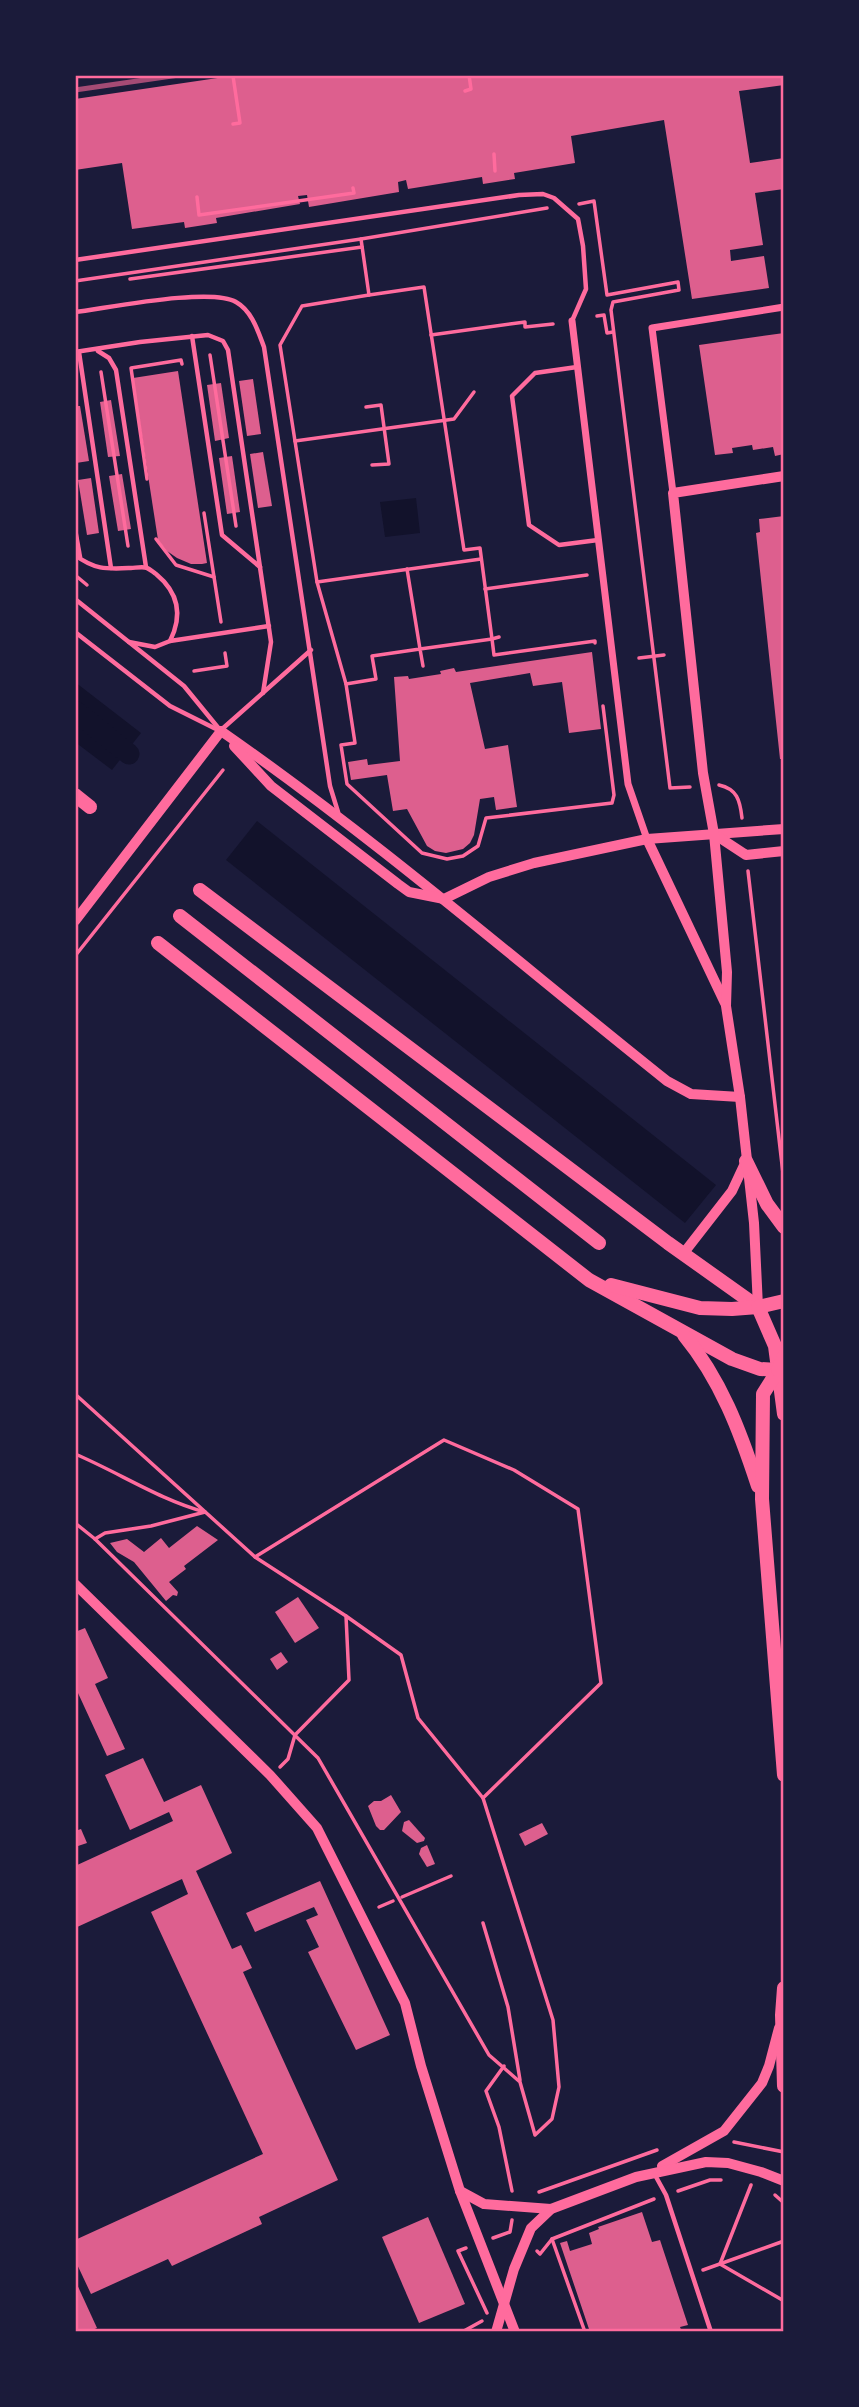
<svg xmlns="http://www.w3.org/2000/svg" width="859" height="2407" viewBox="0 0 859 2407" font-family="Rubik,sans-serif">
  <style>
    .water { fill: #12122b }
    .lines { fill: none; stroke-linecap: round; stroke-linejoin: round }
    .canal { stroke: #12122b; stroke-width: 21 }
    .building { fill: #dd5f8e }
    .path { stroke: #ff6b9d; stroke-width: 3.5 }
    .service { stroke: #ff6b9d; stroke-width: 4.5 }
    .minor { stroke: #ff6b9d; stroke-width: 7 }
    .tertiary { stroke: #ff6b9d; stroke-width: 10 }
    .primary { stroke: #ff6b9d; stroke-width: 14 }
    .trunk { stroke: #ff6b9d; stroke-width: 14 }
    .rail { stroke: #a44b75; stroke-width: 5 }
    .neatline { fill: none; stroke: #ff6b9d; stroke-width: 2.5 }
  </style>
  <rect width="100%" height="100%" fill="#1b1b3a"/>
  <g class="water">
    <path d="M416,498L420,533L385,537L380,502Z"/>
    <path d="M75,682L141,733L112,770L75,742Z"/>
    <path d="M257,821L716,1185L685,1223L226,860Z"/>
  </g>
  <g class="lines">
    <path class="canal" d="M75,711L129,754"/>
  </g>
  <g class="building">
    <path d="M238,75H784V85L739,91L750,163L784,158V189L755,193L763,245L730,250L731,261L764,256L769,288L692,299L664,120L571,136L575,163L514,173L515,179L483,184L482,177L408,189L406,180L398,182L399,192L309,207L307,195L298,196L300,204L216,218L217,223L185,228L184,222L132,229L122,163L75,170V99Z"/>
    <path d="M784,333V454L775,456L773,447L753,450L752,445L732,448L733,453L715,455L699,345Z"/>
    <path d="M178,371L207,563L202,564H191L177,558L167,551L158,540L133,378Z"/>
    <path d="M253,379L261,434L247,436L239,381Z"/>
    <path d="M221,383L229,438L215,441L207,385Z"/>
    <path d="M111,400L120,456L108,457L100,402Z"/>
    <path d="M75,406H80L89,461L76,463Z"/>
    <path d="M263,452L272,506L258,508L250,454Z"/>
    <path d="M232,456L240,512L227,514L219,458Z"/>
    <path d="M122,474L131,529L118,531L109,476Z"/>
    <path d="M91,478L99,533L87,535L78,480Z"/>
    <path d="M784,516V759H780L756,533L760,532L759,519Z"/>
    <path d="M592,652L601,729L569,733L562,682L533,686L530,673L470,683L485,749L508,745L517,807L496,810L494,797L480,799L474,835L470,843L463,849L446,853L435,851L427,846L407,809L393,811L387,775L351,780L348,762L367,759L368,765L400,761L394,677L408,676L409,679L441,674L440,671L454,668L456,672Z"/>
    <path d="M197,1526L218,1540L184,1566L186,1569L169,1582L178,1592L177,1596L173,1595L166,1601L134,1562L117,1552L110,1543L127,1539L144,1552L161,1538L169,1548Z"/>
    <path d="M298,1597L319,1628L295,1643L275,1612Z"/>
    <path d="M85,1628L108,1678L95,1684L125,1749L107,1756L78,1693L75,1694V1632Z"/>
    <path d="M281,1652L288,1662L277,1670L270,1659Z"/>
    <path d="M143,1758L164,1802L201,1785L232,1853L196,1871L232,1949L241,1945L252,1968L243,1972L338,2180L259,2217L262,2224L172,2266L168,2259L91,2294L75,2260V2240L263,2154L151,1912L188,1894L182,1879L75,1928V1866L173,1821L169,1812L130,1830L105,1775Z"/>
    <path d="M391,1795L401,1812L384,1830H380L376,1826L368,1806L374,1801H381Z"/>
    <path d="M409,1820L425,1838L424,1841L417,1843L402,1831L404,1822Z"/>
    <path d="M542,1823L548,1834L525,1846L519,1834Z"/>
    <path d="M81,1829L87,1843L78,1846L75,1831Z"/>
    <path d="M427,1845L435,1864L427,1867L419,1854L421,1848Z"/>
    <path d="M320,1881L390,2035L356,2050L308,1952L319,1947L306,1920L318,1915L314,1907L255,1932L246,1913Z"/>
    <path d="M642,2212L652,2242L660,2240L688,2325L680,2327L682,2332H590L560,2243L567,2241L570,2251L592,2244L589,2233L599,2229L598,2227Z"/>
    <path d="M428,2217L465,2304L419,2323L382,2237Z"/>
    <path d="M75,2280L97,2328L88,2332H75Z"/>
  </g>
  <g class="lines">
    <g class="path">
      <path d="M233,76L240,123L233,124"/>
      <path d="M465,91L471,89L469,75"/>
      <path d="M494,154L495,171"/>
      <path d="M197,197L199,215L354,193L353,188"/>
      <path d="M579,204L594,201L607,295L678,282L679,290L613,302L611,310L670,788L690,787"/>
      <path d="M361,239L369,295L424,287L464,550L480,548L492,639L420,649L423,666"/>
      <path d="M130,279L362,247"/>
      <path d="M75,281L361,239L547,208"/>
      <path d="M369,295L302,306L280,345L317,582L481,559"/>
      <path d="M597,316L604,315L607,333L613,332"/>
      <path d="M431,335L525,322V327L553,324"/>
      <path d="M210,355L236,526"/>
      <path d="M101,372L128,546"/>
      <path d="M366,407L381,405L389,464L372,465"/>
      <path d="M295,441L454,419L474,392"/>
      <path d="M147,479L131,368L181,360L182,364"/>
      <path d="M204,513L214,577"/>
      <path d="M156,539L176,565L214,577L221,622"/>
      <path d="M75,575L87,585"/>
      <path d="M317,582L346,684L355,743L341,745L347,784L422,853L447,859L463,856L478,846L486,818L612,803L614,795L603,706"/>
      <path d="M485,589L587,575"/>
      <path d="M499,637L492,639L494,655L595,641V643"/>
      <path d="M639,658L664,655"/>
      <path d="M194,671L227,666L225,653"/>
      <path d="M346,684L376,679L372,656L420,649L407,569"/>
      <path d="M719,785C737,789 740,800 742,818"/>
      <path d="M748,871L784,1182"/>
      <path d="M75,956L223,770"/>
      <path d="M75,1394L255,1557L444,1440L514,1470L578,1509L601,1683L483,1798L553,2020L559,2087L552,2119L535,2135L520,2082L489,2055L318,1758L95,1539L75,1523"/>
      <path d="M75,1454C118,1472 160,1500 205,1512L151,1526L105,1533L95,1539"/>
      <path d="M255,1557L346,1616L401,1655L418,1718L483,1798"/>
      <path d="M280,1767L288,1759L295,1735L349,1680L346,1616"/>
      <path d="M402,1897L451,1876"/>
      <path d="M379,1907L393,1901"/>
      <path d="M483,1923L508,2007L520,2080"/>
      <path d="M504,2066L486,2091L499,2127L512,2191"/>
      <path d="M734,2142L784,2152"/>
      <path d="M751,2185L720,2264L784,2301"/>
      <path d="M678,2191L710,2180H721"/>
      <path d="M539,2192L657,2150"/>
      <path d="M775,2195L784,2203"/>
      <path d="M493,2238L510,2232L512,2220"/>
      <path d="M552,2239L585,2332"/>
      <path d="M466,2248L458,2251L487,2313"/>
      <path d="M537,2251L540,2254L552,2239L654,2199"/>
      <path d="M703,2270L784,2241"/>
      <path d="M462,2332L482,2321"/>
      <path d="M783,2332L784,2331"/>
    </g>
    <g class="service">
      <path d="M75,260L519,195L543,194L554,198L578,219L583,246L586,289L572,321"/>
      <path d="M75,312C108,308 211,287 236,302C252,311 258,331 264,347L330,786L338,812"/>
      <path d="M192,336L222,535L260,567"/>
      <path d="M98,351L109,358L116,370L146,567"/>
      <path d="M75,352L140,342L208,335L223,341L228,350L271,642L263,693"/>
      <path d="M79,352L111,568"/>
      <path d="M577,367L535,373L512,396L529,525L559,545L598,540"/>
      <path d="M75,529L80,557"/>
      <path d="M75,555C95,570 106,569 131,568C135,568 143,566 147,568C150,569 153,572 156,574C179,593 183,615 170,641L155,647L129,642"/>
      <path d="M75,599L184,686L220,730"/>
      <path d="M75,632L170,706L218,730"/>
      <path d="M170,641L269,626"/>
      <path d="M221,730L311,650"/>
      <path d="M655,2175L666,2195L711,2332"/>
    </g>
    <g class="minor">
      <path d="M572,321L628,784L647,839"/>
      <path d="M673,493L652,328L784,307"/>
    </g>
    <g class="tertiary">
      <path d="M221,731C376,839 519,963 667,1081L691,1094L740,1097"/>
      <path d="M234,746L271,786L398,884L409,892L444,899L489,877L534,863L647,839L784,829"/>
      <path d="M714,834L746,855L784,851"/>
      <path d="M647,839L725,1003"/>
      <path d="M75,921L221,731"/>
      <path d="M683,1254L732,1191L746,1161"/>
      <path d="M758,1307L754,1223L740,1097L726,1006L727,972L714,834L703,773L673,493L784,476"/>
      <path d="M75,1584L270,1775L317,1828L405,2003L421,2066L460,2191L515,2332"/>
      <path d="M662,2166L724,2131L762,2083L769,2066L779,2028"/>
      <path d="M460,2191L484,2204L551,2209"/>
      <path d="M496,2332L514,2269L531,2228L551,2209L636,2177L706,2162L728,2163L761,2172L784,2181"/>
    </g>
    <g class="primary">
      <path d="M75,795L90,807"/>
      <path d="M200,890L668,1243L758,1307L775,1346L784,1414"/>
      <path d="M180,916L599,1243"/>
      <path d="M158,943L589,1280L732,1359L760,1369L778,1370"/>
      <path d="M611,1285L700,1308L732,1309L758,1307"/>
      <path d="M684,1335C721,1380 740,1431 758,1486"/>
      <path d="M778,1370L763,1394L762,1499L784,1775"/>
      <path d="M784,1988L782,2015L784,2086"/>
    </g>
    <g class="trunk">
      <path d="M746,1161L767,1204L784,1227"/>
      <path d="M758,1307L784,1301"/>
      <path d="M778,1370L784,1356"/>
    </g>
    <path class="rail" d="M75,90L179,75"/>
  </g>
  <rect width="859" height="2407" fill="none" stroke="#1b1b3a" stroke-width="154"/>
  <rect x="77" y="77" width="705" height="2253" class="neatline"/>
</svg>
